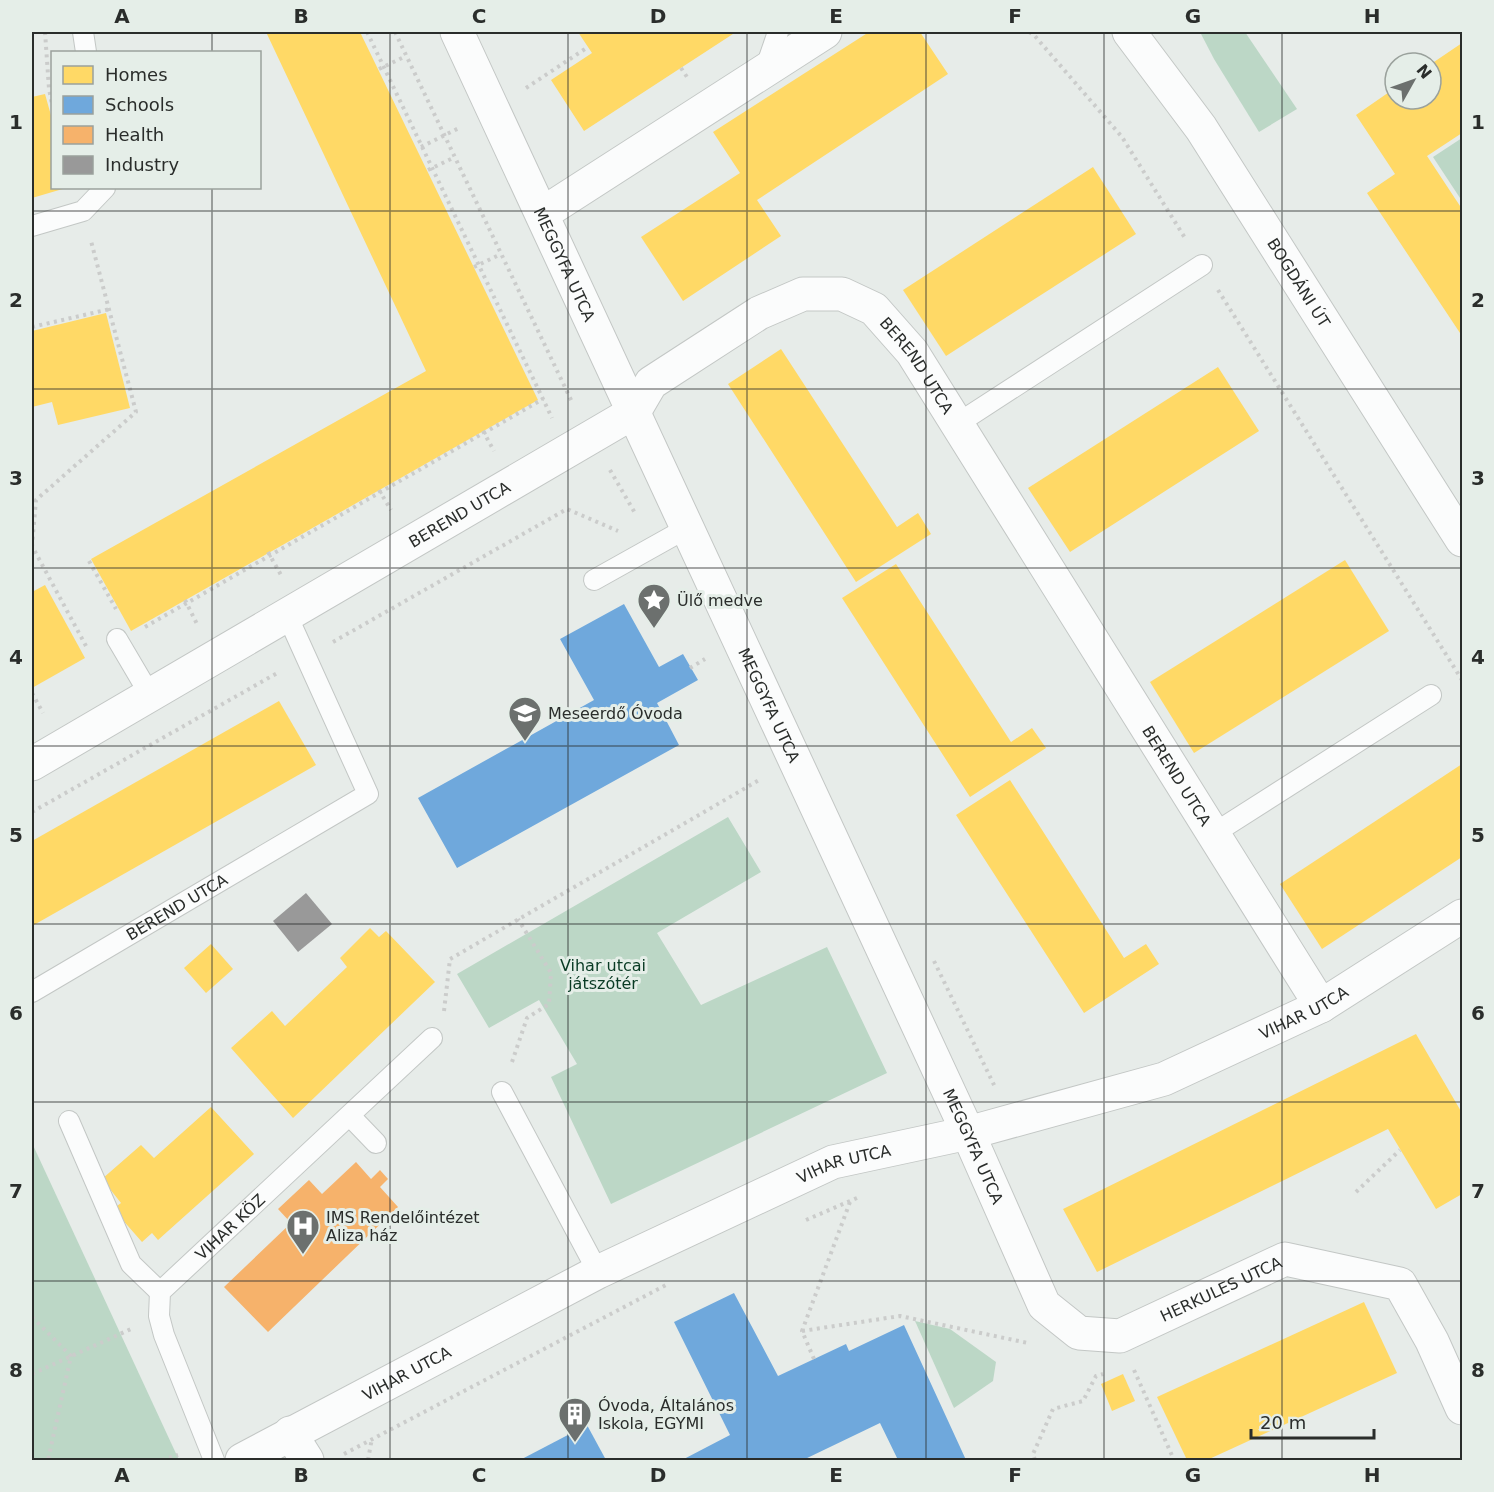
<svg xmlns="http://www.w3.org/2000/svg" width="1494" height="1492" viewBox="0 0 1494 1492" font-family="'DejaVu Sans',sans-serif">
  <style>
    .green { fill: #bcd7c6 }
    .homes { fill: #ffd966 }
    .schools { fill: #6fa8dc }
    .health { fill: #f6b26b }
    .industry { fill: #999 }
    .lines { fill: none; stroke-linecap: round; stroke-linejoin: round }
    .lane-casing { stroke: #c3c7c5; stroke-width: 22 }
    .street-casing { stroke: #c3c7c5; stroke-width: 35 }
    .path { stroke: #cbcccb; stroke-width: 4; stroke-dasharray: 3 4.5; stroke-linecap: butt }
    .lane { stroke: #fbfcfc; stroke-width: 20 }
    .street { stroke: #fbfcfc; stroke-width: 33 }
    .grid { fill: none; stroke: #2a2d2b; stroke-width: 1.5; stroke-opacity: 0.55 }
    .labels { text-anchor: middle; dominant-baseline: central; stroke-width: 6; stroke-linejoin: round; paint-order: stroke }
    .street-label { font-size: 16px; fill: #2a2d2b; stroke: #e5eee8 }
    .poi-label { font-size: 16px; fill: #2a2d2b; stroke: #e5eee8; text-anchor: start }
    .park-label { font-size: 16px; fill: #093b24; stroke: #e5eee8 }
    .neatline { fill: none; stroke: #2a2d2b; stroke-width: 2 }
    .grid-label { font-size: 20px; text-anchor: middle; font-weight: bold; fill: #2a2d2b }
  </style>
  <rect width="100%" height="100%" fill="#e7ece9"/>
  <g class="green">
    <path d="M1200,32H1245L1297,109L1259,132L1214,59Z"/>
    <path d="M1462,138V201L1433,157Z"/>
    <path d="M728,817L761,872L657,933L701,1005L827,947L887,1073L611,1204L551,1077L577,1064L539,1000L489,1028L457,974Z"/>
    <path d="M32,1143L179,1460H34L32,1450Z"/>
    <path d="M915,1321L950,1329L996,1362L993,1381L954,1408Z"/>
  </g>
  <g class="homes">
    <path d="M266,32H360L538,400L131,631L91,559L426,371Z"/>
    <path d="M578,32H736L584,131L551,80L592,53Z"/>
    <path d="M869,32H920L948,74L757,200L781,236L683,301L641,237L740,173L713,132Z"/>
    <path d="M1462,43V133L1427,156L1462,209V336L1367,193L1395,174L1356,115L1395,88V99H1431V64Z"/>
    <path d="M45,94L52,119V188H66L32,198V97Z"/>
    <path d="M1093,167L1136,234L946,356L903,290Z"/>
    <path d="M106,313L130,408L58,425L52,402L32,407V331Z"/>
    <path d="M781,349L897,527L918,513L931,534L856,582L728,384Z"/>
    <path d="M1218,367L1259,431L1070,552L1028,488Z"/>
    <path d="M1345,560L1389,631L1194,753L1150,682Z"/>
    <path d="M896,564L1011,742L1032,728L1046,748L970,797L842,598Z"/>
    <path d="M45,585L85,658L32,688V592Z"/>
    <path d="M279,701L316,765L32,926V841Z"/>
    <path d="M1462,764V857L1322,949L1280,884Z"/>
    <path d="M1010,780L1124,958L1146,944L1159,964L1084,1013L956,815Z"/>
    <path d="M370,928L379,937L386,931L435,982L293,1118L231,1048L272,1011L285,1026L347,967L340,958Z"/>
    <path d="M211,944L233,969L206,993L184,968Z"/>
    <path d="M1416,1034L1462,1113V1194L1436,1209L1388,1129L1097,1272L1063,1209Z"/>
    <path d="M211,1107L254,1154L158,1240L152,1233L142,1242L113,1209L121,1203L102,1179L141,1145L154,1158Z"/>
    <path d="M1364,1302L1397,1373L1207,1460H1187L1157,1397Z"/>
    <path d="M1123,1374L1135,1401L1112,1411L1101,1384Z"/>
  </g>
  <g class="schools">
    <path d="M624,604L659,667L683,654L698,680L657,703L679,745L457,868L418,798L594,700L560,639Z"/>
    <path d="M734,1293L778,1376L846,1344L849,1351L904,1325L966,1460H898L880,1423L803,1460H682L730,1435L674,1322Z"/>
    <path d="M587,1425L606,1460H520Z"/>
  </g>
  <path class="health" d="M356,1162L371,1179L380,1170L388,1179L380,1187L398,1207L268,1332L224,1287L291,1223L278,1209L309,1180L322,1194Z"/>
  <path class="industry" d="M306,893L332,924L298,952L273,921Z"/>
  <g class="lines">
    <defs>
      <g id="lane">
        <path d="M83,32L86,52"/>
        <path d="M765,70L778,32"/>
        <path d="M32,226L83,211L105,188"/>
        <path d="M957,424L1202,265"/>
        <path d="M594,580L687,528"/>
        <path d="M117,639L150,695"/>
        <path d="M1213,834L1431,695"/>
        <path id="s1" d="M32,992L368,794L287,615"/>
        <path d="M502,1092L598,1272"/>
        <path d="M350,1116L376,1143"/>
        <path d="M69,1121L131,1264L160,1292"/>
        <path id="s2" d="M214,1460L164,1335L159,1316L160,1292L432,1038"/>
      </g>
      <g id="street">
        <path id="s3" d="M457,32L968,1133L1044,1305L1079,1333L1120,1336L1285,1259L1400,1284L1432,1341L1462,1408"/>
        <path id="s4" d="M1129,32L1201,128L1462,540"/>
        <path d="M542,214L825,32"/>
        <path id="s5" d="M32,764L634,412L651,383L759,313L803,294H842L874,309L912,352L1321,1006"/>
        <path d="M290,1433L307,1460"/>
        <path id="s6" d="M242,1460L598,1272L833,1162L968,1133L1164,1079L1321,1006L1462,916"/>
      </g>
    </defs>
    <use href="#lane" class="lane-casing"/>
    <use href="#street" class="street-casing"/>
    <g class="path">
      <path d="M45,32L49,89L52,104"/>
      <path d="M367,32L552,418"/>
      <path d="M395,32L573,404"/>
      <path d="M1029,32L1034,35L1122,137L1185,238"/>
      <path d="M681,68L687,77"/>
      <path d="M379,69L406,56"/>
      <path d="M526,88L588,47"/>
      <path d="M421,147L461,127"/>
      <path d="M428,170L455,157"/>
      <path d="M474,267L501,254"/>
      <path d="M1218,290L1462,680"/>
      <path d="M32,327L110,309"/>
      <path d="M483,431L494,451"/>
      <path d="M610,470L635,513"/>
      <path d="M379,490L391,510"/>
      <path d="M268,552L281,575"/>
      <path d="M89,561L116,609"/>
      <path d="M185,600L197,624"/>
      <path d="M145,627L543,399"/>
      <path d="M333,642L567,509L618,531"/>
      <path d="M86,646L32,546L36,500L136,412L91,241"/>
      <path d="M690,668L705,659"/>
      <path d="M32,693L43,713"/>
      <path d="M32,812L279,672"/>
      <path d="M934,961L995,1087"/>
      <path d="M444,1011L450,959L761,779"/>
      <path d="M512,1062L527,1018L549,1004L551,973L518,919"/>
      <path d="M1356,1192L1400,1150"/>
      <path d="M806,1220L857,1198"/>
      <path d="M32,1317L71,1356L48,1460"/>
      <path d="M802,1331L900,1316L1028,1343"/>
      <path d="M814,1359L802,1331L850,1202"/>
      <path d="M1134,1370L1174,1460"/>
      <path d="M32,1374L131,1329"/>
      <path d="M344,1454L666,1285"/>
      <path d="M162,1460L178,1455"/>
      <path d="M368,1460L372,1438"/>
      <path d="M1035,1460L1033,1454L1053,1409L1083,1401L1096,1376L1103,1374"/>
    </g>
    <use href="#lane" class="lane"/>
    <use href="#street" class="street"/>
  </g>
  <path class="grid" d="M212,32V52M390,32V1460M568,32V1460M747,32V1460M926,32V1460M1104,32V1460M1282,32V1460M212,188V1460M32,211H1462M32,389H1462M32,568H1462M32,746H1462M32,924H1462M32,1102H1462M32,1281H1462"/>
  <defs>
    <symbol id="sight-pin" viewBox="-11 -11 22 30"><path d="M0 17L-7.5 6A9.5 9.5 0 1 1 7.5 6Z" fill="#6c706e" stroke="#e5eee8"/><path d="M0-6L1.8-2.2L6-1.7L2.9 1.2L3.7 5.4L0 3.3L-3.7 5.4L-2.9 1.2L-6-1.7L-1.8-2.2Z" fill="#fff"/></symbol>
    <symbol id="school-pin" viewBox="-11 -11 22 30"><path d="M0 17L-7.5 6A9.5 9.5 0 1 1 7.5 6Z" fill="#6c706e" stroke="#e5eee8"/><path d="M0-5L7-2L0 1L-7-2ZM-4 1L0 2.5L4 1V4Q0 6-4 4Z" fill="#fff"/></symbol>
    <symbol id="hospital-pin" viewBox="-11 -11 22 30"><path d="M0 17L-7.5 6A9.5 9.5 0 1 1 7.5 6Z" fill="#6c706e" stroke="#e5eee8"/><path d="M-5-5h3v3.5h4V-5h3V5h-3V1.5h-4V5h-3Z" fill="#fff"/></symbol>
    <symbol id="building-pin" viewBox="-11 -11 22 30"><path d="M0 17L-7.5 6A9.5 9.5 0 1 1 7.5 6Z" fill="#6c706e" stroke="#e5eee8"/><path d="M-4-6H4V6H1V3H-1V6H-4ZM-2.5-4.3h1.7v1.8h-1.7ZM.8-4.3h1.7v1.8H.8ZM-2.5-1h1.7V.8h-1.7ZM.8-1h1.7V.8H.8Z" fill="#fff"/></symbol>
  </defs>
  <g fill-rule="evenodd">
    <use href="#sight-pin" x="635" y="581" width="38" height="52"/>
    <use href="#school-pin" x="506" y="694" width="38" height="52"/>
    <use href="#hospital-pin" x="284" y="1207" width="38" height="52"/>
    <use href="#building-pin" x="556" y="1395" width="38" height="52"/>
  </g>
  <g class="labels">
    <g class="street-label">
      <text stroke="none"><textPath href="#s3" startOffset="256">MEGGYFA UTCA</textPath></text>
      <text stroke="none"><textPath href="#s4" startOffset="303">BOGDÁNI ÚT</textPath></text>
      <text stroke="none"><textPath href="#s5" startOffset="1053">BEREND UTCA</textPath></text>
      <text stroke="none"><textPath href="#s5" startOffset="495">BEREND UTCA</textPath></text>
      <text stroke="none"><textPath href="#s3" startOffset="742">MEGGYFA UTCA</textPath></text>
      <text stroke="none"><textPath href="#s5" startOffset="1539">BEREND UTCA</textPath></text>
      <text stroke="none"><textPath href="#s1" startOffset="168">BEREND UTCA</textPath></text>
      <text stroke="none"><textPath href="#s6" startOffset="1158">VIHAR UTCA</textPath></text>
      <text stroke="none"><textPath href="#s3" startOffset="1228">MEGGYFA UTCA</textPath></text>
      <text stroke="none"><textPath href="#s6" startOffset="672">VIHAR UTCA</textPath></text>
      <text stroke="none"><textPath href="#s2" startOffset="274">VIHAR KÖZ</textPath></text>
      <text stroke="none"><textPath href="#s3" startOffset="1599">HERKULES UTCA</textPath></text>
      <text stroke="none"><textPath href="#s6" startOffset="186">VIHAR UTCA</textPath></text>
    </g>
    <g class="poi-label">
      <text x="677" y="600">Ülő medve</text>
      <text x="548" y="713">Meseerdő Óvoda</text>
      <text x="326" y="1217">IMS Rendelőintézet<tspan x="326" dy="18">Aliza ház</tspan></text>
      <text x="598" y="1405">Óvoda, Általános<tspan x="598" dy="18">Iskola, EGYMI</tspan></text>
    </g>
    <g class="park-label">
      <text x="603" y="965">Vihar utcai<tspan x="603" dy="18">játszótér</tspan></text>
    </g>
  </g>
  <rect width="1494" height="1492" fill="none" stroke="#e5eee8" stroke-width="66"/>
  <rect x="51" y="51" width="210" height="138" fill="#e5eee8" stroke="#9aa19c" stroke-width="1.5"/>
  <rect x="63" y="66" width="30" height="18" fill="#ffd966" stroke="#9aa19c" stroke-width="1.5"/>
  <text x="105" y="81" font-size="18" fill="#2a2d2b">Homes</text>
  <rect x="63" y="96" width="30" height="18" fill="#6fa8dc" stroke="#9aa19c" stroke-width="1.5"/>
  <text x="105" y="111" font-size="18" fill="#2a2d2b">Schools</text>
  <rect x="63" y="126" width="30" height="18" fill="#f6b26b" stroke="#9aa19c" stroke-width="1.5"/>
  <text x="105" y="141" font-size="18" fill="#2a2d2b">Health</text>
  <rect x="63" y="156" width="30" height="18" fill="#999999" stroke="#9aa19c" stroke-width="1.5"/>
  <text x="105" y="171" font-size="18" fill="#2a2d2b">Industry</text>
  <g transform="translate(1413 81) rotate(50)"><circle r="28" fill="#e5eee8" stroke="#9aa19c" stroke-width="1.5"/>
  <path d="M0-4.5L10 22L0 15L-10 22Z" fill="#6c706e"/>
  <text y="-9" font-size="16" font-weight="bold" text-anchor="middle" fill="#2a2d2b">N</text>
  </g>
  <path d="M1251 1429v9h123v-9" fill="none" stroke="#2a2d2b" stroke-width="3"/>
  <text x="1260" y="1429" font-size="18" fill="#2a2d2b" stroke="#e5eee8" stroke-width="4.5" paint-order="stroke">20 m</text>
  <rect x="33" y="33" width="1428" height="1426" class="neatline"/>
  <g class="grid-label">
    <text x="122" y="23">A</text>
    <text x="301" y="23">B</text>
    <text x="479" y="23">C</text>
    <text x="658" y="23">D</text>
    <text x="836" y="23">E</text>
    <text x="1015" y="23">F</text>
    <text x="1193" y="23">G</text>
    <text x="1372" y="23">H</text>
    <text x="16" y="129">1</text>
    <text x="1478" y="129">1</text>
    <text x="16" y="307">2</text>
    <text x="1478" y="307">2</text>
    <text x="16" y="485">3</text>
    <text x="1478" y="485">3</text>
    <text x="16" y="664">4</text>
    <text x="1478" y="664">4</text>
    <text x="16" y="842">5</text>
    <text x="1478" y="842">5</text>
    <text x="16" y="1020">6</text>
    <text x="1478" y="1020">6</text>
    <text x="16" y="1198">7</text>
    <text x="1478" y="1198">7</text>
    <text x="16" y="1377">8</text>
    <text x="1478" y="1377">8</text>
    <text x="122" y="1482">A</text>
    <text x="301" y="1482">B</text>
    <text x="479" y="1482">C</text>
    <text x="658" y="1482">D</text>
    <text x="836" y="1482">E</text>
    <text x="1015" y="1482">F</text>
    <text x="1193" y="1482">G</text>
    <text x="1372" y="1482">H</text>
  </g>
</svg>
